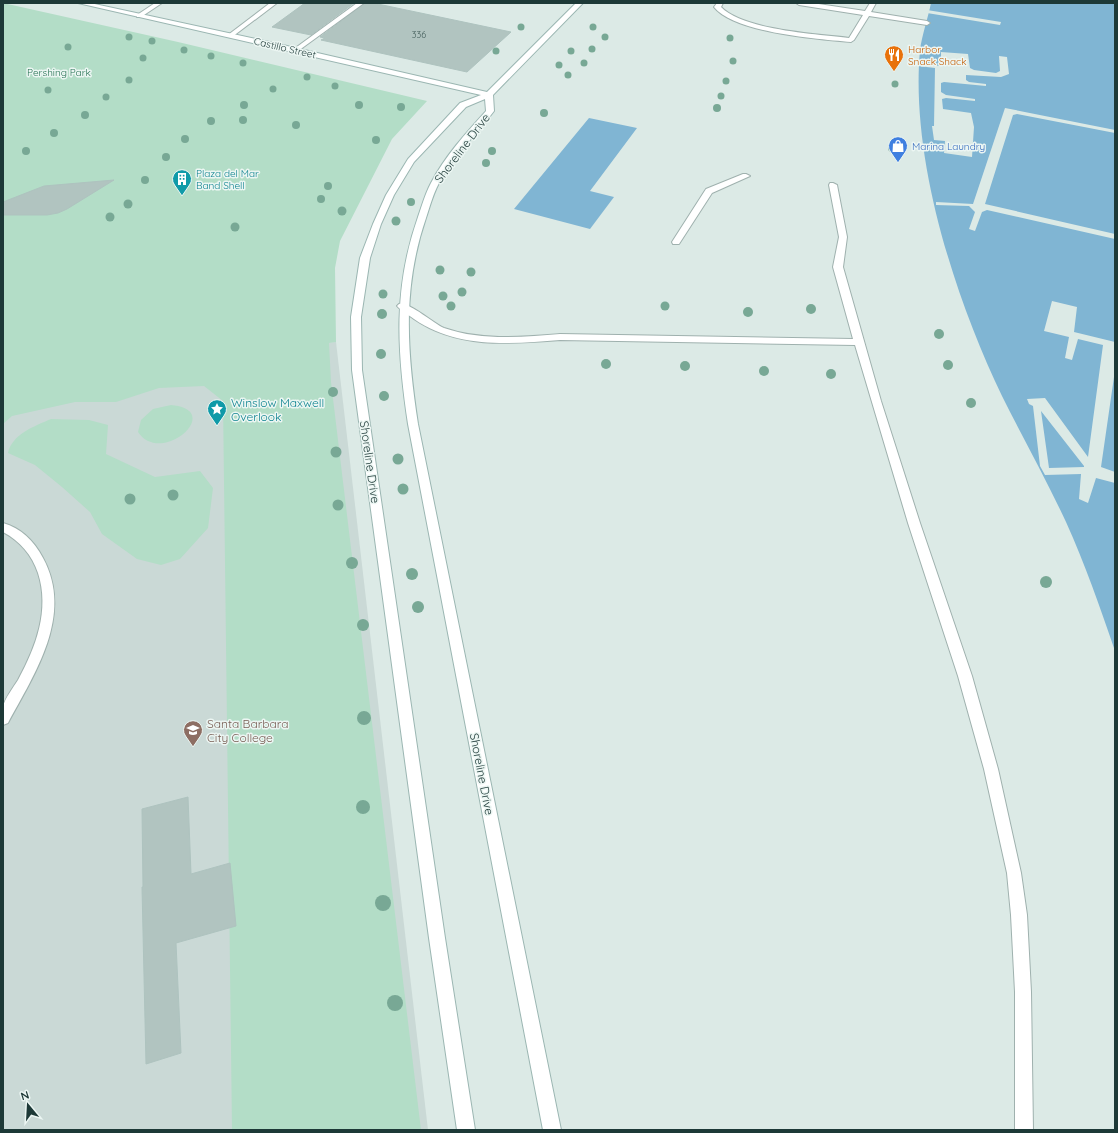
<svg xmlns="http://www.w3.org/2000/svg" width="1118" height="1133" viewBox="0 0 1118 1133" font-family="Quicksand,sans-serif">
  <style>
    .built { fill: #cad9d6 }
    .green { fill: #b3ddc7 }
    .water { fill: #80b5d3 }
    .pier { fill: #dceae6; fill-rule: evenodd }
    .building { fill: #b1c4c0; stroke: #aec3bf }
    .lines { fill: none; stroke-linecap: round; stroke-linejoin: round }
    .service-casing { stroke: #9fb1ae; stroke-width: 2 }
    .minor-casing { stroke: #9fb1ae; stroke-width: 2 }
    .secondary-casing { stroke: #9bb6b2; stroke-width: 2 }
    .service { fill: #fff; fill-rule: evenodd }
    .minor { fill: #fff; fill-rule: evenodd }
    .secondary { fill: #fff; fill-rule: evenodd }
    .tree { fill: #78a895 }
    .labels { text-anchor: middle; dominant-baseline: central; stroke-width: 3; stroke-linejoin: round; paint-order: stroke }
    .far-number-label { font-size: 9px; fill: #425c59 }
    .far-street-label { font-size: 10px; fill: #1d3937; stroke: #ecf6f3 }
    .far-food-label { font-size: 10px; fill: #c56008; stroke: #ecf6f3; text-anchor: start }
    .far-park-label { font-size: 10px; fill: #267253; stroke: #ecf6f3 }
    .far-shop-label { font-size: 10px; fill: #366cbe; stroke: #ecf6f3; text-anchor: start }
    .far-culture-label { font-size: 10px; fill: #0d838f; stroke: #ecf6f3; text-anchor: start }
    .street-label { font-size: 12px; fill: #1d3937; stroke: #ecf6f3 }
    .culture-label { font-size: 12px; fill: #0d838f; stroke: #ecf6f3; text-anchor: start }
    .education-label { font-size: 12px; fill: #785e54; stroke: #ecf6f3; text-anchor: start }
  </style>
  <rect width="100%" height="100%" fill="#dceae6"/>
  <path class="built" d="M336,342L428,1130H3V364Z"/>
  <g class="green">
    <path d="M3,3L178,42L427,101L392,139L340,241L335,268L336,342L329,343L331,382L421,1130H232L223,401L204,386L159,388L116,402H75L12,416L3,424Z"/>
    <path d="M171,405C226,410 161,467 138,432L141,420L153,409Z"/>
    <path d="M51,419L89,420L108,425L106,454L155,477L200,471L213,488L208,528L180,559L161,565L137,559L102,534L90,512L62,487L35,465L8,453C12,434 35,426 51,419Z"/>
  </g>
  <g class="water">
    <path d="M931,3H1115V651C1100,607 1085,564 1066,522C1046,479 1023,438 1002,396C955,298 910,159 920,50C922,35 928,18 931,3Z"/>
    <path d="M589,118L637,128L590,191L614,197L590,229L514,209Z"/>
  </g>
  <g class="pier">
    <path d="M927,10L1001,22L1000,25L927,13Z"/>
    <path d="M941,52L968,54L970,68L974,70L996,73L1000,71L999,56L1007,57L1009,74L1001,77L966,75V80L969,82L986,84V86L944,82L941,83V92L946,95L975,99V101L946,98L942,99L943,109L971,113L974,127L972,157L944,153L945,141L934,140L932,126H934L935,68L918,66V64L941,66Z"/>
    <path d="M1005,108L1115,130V133L1017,114L1013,115L985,204L1115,234V239L987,210L982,212L975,231L969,229L975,212L969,206L936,205V202L973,204Z"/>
    <path d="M1052,301L1077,307L1074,332L1115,342V370L1101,467L1115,472V483L1096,478L1088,503L1079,499L1081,474L1045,475L1040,466L1033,406L1029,404L1027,399L1045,398L1088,457L1103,345L1078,339L1072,360L1065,358L1069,337L1044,331ZM1041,411L1084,466V467L1049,468Z"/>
  </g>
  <g class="building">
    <path d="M305,3H354L311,35L272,27Z"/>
    <path d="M365,3H373L511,32L467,72L321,40L325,38L320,37Z"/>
    <path d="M114,180L67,209L58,213L47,215H3V202L44,186Z"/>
    <path d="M188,797L191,874L230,863L236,926L176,943L181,1053L146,1064L142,887H143L142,809Z"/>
  </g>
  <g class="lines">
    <defs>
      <g id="service">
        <path d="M270,3H277L232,37H228V35Z"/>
        <path d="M357,3H364L298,51H294V49Z"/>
        <path d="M717,3H723L721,7C743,30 817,34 849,38L863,15L799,5L796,3H812L865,11L870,3H876L871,12L927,21L930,23L927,25L869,16L854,40L851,42C818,39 735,33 714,7Z"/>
        <path d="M743,174H746L750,176L712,193L679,244H673L672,242L706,189Z"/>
        <path d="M830,183H833L837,185L847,237L843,267L881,401L920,523L972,676L998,769L1021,873L1027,915L1031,992L1033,1130H1015V992L1011,915L1007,873L984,769L958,676L908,523L855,345L560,340C511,344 457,349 414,319C409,315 401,311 397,306L399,304C408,301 433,323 444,328C481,341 522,337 560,334L853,339L833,267L839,237L829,185Z"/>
        <path d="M3,523C21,528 34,541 43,558C74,615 35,673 8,723L3,725C3,719 2,712 3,707C5,698 13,688 18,680C36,647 50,610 38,573C32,555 20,541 3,532Z"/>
      </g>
      <path id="minor" d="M155,3H162L141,17H137V15Z"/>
      <path id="secondary" d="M78,3H90L274,43L487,92L576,3H583L493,95L494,111C476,135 453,156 439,183C433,194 430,206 426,218C402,288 407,352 418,424L561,1130H543L408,424C397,351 393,288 418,217C422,206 425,194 431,183C445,156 466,133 486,111L485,99L466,107L414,162L394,195L381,224L370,258L361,317L362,370L445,938L475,1130H457L429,938L352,370L351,317L360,258L373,224L386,195L408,159L460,103L481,95Z"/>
    </defs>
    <use href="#service" class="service-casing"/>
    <use href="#minor" class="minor-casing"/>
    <use href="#secondary" class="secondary-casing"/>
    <use href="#service" class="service"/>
    <use href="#minor" class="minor"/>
    <use href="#secondary" class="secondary"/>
  </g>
  <g class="tree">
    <circle cx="521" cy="27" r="3.5"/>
    <circle cx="593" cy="27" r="3.5"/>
    <circle cx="129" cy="37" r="3.5"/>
    <circle cx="605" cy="37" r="3.5"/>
    <circle cx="730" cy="38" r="3.5"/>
    <circle cx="152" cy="41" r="3.5"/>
    <circle cx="68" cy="47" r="3.5"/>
    <circle cx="592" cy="49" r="3.5"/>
    <circle cx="184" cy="50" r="3.5"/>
    <circle cx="496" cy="51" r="3.5"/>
    <circle cx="571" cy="51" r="3.5"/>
    <circle cx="211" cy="56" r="3.5"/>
    <circle cx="143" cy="58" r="3.5"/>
    <circle cx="898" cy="58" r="3.5"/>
    <circle cx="733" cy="61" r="3.5"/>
    <circle cx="243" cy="63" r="3.5"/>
    <circle cx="584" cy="63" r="3.5"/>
    <circle cx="559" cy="65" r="3.5"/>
    <circle cx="568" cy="75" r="3.5"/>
    <circle cx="307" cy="77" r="3.5"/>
    <circle cx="129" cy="80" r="3.5"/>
    <circle cx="726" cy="81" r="3.5"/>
    <circle cx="895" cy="84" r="3.5"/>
    <circle cx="335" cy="86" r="3.5"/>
    <circle cx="273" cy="89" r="3.5"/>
    <circle cx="48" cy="90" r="3.5"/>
    <circle cx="721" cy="96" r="3.5"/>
    <circle cx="106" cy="97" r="3.5"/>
    <circle cx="244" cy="105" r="4"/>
    <circle cx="359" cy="105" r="4"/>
    <circle cx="401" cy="107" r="4"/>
    <circle cx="717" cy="108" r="4"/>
    <circle cx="544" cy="113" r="4"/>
    <circle cx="85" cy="115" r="4"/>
    <circle cx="243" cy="120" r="4"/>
    <circle cx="211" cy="121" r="4"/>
    <circle cx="296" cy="125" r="4"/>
    <circle cx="54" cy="133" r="4"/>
    <circle cx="185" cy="139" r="4"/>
    <circle cx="376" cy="140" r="4"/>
    <circle cx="892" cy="148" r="4"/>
    <circle cx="26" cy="151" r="4"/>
    <circle cx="492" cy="151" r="4"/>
    <circle cx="166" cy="157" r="4"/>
    <circle cx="486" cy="163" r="4"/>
    <circle cx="145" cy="180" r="4"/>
    <circle cx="328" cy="186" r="4"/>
    <circle cx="321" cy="199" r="4"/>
    <circle cx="411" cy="202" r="4"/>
    <circle cx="128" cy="204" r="4.5"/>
    <circle cx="342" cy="211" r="4.5"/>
    <circle cx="110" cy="217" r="4.5"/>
    <circle cx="396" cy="221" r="4.5"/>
    <circle cx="235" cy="227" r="4.5"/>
    <circle cx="440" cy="270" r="4.5"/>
    <circle cx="471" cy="272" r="4.5"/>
    <circle cx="462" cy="292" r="4.5"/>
    <circle cx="383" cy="294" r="4.5"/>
    <circle cx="443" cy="296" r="4.5"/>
    <circle cx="451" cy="306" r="4.5"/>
    <circle cx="665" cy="306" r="4.5"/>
    <circle cx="811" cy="309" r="5"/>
    <circle cx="748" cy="312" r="5"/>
    <circle cx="382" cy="314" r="5"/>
    <circle cx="939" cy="334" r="5"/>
    <circle cx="381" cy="354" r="5"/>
    <circle cx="606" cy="364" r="5"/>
    <circle cx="948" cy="365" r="5"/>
    <circle cx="685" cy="366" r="5"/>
    <circle cx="764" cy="371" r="5"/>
    <circle cx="831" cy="374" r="5"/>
    <circle cx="333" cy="392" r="5"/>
    <circle cx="384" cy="396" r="5"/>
    <circle cx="971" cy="403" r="5"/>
    <circle cx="336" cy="452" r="5.5"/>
    <circle cx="398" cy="459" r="5.5"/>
    <circle cx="403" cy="489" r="5.5"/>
    <circle cx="173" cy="495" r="5.5"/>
    <circle cx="130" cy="499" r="5.5"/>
    <circle cx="338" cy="505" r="5.5"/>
    <circle cx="352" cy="563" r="6"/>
    <circle cx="412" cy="574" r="6"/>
    <circle cx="1046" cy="582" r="6"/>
    <circle cx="418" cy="607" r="6"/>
    <circle cx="363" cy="625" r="6"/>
    <circle cx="364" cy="718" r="7"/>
    <circle cx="363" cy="807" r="7"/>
    <circle cx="383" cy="903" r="8"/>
    <circle cx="395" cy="1003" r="8"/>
  </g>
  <defs>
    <symbol id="restaurant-pin" viewBox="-11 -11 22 30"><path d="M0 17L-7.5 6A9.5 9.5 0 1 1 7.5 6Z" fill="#e8710a" stroke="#ecf6f3"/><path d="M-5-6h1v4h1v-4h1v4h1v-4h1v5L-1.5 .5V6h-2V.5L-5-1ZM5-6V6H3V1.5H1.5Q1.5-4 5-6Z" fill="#fff"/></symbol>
    <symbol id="shop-pin" viewBox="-11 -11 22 30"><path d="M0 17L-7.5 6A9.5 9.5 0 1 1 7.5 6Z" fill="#3f7fe0" stroke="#ecf6f3"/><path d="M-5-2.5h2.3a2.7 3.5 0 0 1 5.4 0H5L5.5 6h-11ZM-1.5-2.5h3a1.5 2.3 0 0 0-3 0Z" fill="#fff"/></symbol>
    <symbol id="building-pin" viewBox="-11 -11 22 30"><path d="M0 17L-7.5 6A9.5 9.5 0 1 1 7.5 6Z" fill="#0f9aa8" stroke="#ecf6f3"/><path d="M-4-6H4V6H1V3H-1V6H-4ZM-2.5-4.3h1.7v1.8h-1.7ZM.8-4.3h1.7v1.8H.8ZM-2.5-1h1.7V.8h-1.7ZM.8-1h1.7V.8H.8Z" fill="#fff"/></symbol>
    <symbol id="sight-pin" viewBox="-11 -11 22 30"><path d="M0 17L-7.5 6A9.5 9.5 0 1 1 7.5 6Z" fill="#0f9aa8" stroke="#ecf6f3"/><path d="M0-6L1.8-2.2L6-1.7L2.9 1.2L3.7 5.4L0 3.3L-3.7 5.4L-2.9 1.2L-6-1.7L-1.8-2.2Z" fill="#fff"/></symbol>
    <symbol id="university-pin" viewBox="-11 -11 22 30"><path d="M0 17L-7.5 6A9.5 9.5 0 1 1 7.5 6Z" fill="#8d6e63" stroke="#ecf6f3"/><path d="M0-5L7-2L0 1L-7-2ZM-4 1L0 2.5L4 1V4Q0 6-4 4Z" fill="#fff"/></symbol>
  </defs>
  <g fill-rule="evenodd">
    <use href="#restaurant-pin" x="883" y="44" width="22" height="30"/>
    <use href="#shop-pin" x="887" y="135" width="22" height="30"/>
    <use href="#building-pin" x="171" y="168" width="22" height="30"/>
    <use href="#sight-pin" x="206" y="398" width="22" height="30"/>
    <use href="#university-pin" x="182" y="719" width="22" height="30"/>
  </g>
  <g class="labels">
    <g class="far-number-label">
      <text x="419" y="34">336</text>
    </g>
    <g class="far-street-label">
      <text transform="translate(285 48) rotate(13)">Castillo Street</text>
    </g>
    <g class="far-food-label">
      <text x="908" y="49">Harbor<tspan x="908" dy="12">Snack Shack</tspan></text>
    </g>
    <g class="far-park-label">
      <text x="59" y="72">Pershing Park</text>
    </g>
    <g class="far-shop-label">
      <text x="912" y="146">Marina Laundry</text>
    </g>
    <g class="far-culture-label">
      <text x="196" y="173">Plaza del Mar<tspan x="196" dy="12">Band Shell</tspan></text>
    </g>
    <g class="street-label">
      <text transform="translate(462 148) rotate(-53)">Shoreline Drive</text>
      <text transform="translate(370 462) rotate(82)">Shoreline Drive</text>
      <text transform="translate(482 774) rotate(79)">Shoreline Drive</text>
    </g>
    <g class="culture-label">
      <text x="231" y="402">Winslow Maxwell<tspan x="231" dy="14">Overlook</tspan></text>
    </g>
    <g class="education-label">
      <text x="207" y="723">Santa Barbara<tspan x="207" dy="14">City College</tspan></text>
    </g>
  </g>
  <rect width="1118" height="1133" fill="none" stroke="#1d3937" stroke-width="8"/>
  <g transform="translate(28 1105) rotate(342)" stroke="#ecf6f3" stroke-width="3" paint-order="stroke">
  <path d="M0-3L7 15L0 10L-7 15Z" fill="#1d3937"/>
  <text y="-6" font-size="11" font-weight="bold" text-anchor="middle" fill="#1d3937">N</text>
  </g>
</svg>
